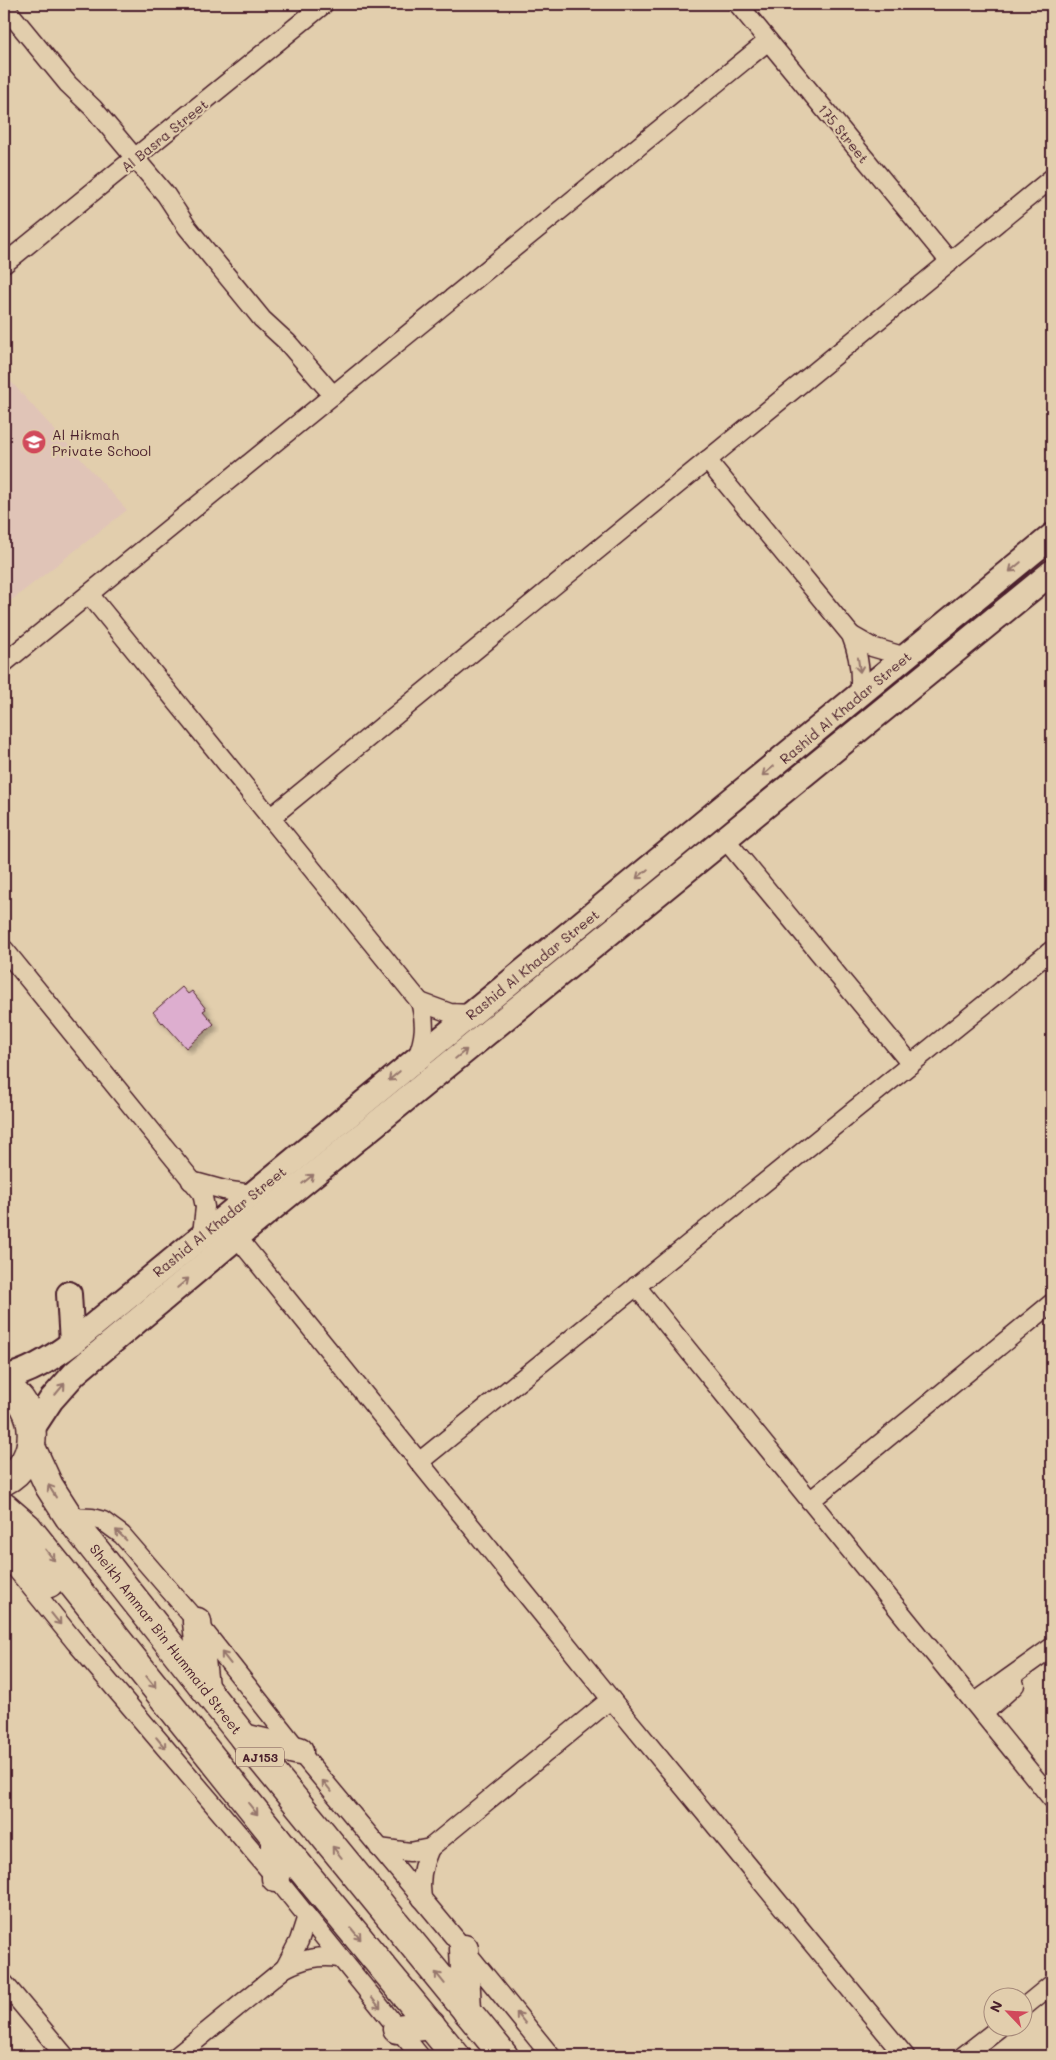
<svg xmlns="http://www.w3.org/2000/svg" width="1056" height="2060" viewBox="0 0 1056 2060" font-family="Mali,sans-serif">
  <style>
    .built { fill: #e0c4b7 }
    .building { fill: #ddaecf; stroke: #4a1f2b; filter: url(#shadow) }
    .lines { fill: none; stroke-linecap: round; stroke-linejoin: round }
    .street-casing { stroke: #4a1f2b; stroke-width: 21 }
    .secondary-casing { stroke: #4a1f2b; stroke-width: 28 }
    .primary-casing { stroke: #4a1f2b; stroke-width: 31 }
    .street { stroke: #e2cead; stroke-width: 18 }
    .secondary { stroke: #e2cead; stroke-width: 24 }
    .primary { stroke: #e2cead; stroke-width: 28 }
    .oneway { stroke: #96766c }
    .labels { text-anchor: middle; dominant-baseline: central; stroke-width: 4.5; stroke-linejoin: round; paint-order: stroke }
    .shield { fill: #e2cead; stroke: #785452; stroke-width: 1 }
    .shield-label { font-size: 12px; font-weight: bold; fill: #4a1f2b }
    .street-label { font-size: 14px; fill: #4a1f2b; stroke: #e2cead }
    .poi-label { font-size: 14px; fill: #4a1f2b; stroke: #e2cead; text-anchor: start }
  </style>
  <defs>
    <filter id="shadow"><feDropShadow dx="4.5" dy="4.5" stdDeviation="2.5" flood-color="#0004"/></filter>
  </defs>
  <rect width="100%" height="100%" fill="#e2cead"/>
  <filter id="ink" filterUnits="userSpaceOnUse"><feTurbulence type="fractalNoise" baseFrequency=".02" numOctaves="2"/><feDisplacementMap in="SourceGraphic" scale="10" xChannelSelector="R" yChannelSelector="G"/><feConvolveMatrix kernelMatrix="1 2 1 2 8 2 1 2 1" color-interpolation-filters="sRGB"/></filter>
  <g filter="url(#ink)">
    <path class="built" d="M4,374L127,510L4,606Z"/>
    <path class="building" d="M182,987L188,994L192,991L206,1009L203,1011L214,1024L186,1048L163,1022L162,1023L153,1012Z"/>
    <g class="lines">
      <defs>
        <g id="street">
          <path d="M738,4L950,262"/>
          <path d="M4,6L68,84L93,108L166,195L187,227L262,319L287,342L333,395"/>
          <path d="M4,264L324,4"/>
          <path d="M707,460L851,635C859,655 862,674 859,696"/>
          <path d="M89,594L420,1002C426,1022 425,1038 417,1057"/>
          <path d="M851,635L872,647L906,657"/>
          <path d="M4,663L768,41"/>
          <path d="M270,818L1052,178"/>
          <path d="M725,839L911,1064"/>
          <path d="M4,949L202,1193L205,1207L202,1234"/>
          <path d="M420,1002L450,1013L472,1014"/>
          <path d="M191,1181L224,1190L252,1194"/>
          <path d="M237,1237L611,1699L905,2056"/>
          <path d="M636,1286L1052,1799"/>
          <path d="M419,1462L1052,950"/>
          <path d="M810,1501L1052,1303"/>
          <path d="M69,1517L92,1518L103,1521L122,1535L197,1622L299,1751L464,1949L551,2056"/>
          <path d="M4,1554L76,1643L276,1878L420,2056"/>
          <path d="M974,1703L1052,1647"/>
          <path d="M983,1714L1015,1685"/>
          <path d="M379,1848L410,1852L430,1848L611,1699"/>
          <path d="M422,1899C419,1881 422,1865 430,1848"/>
          <path d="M285,1968L299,1941L307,1916"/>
          <path d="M4,1983L65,2056"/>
          <path d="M1024,2007L1052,1984"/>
          <path d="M177,2056L285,1968C303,1959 319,1955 339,1958"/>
          <path d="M963,2056L999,2028"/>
        </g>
        <g id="secondary">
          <path d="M69,1294L72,1343"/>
          <path d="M4,1378C30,1372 51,1359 72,1343L1052,536"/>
          <path d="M32,1429L51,1400L75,1373L237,1237L1052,572"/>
        </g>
        <g id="primary">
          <path d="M4,1386C40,1405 42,1462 4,1481"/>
          <path d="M31,1447L49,1486L69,1517L244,1738L504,2056"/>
          <path d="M4,1507L27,1527L39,1542L276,1838L456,2056"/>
          <path d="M4,1535L26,1556L49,1583"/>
          <path d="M197,1622L204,1687"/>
          <path d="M244,1738L299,1751"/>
          <path d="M276,1838V1878"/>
          <path d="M464,1949L467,2011"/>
          <path d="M397,2029L431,2025"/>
        </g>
      </defs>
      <use href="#street" class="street-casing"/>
      <use href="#secondary" class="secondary-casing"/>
      <use href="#primary" class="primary-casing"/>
      <use href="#street" class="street"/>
      <use href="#secondary" class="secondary"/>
      <use href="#primary" class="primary"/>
    </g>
    <defs><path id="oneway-shaft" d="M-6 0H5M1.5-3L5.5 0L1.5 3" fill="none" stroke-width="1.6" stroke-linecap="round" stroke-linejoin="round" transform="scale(1.25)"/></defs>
    <g class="oneway">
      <use href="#oneway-shaft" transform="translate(1015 567) rotate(140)"/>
      <use href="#oneway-shaft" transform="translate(859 665) rotate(82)"/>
      <use href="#oneway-shaft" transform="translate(768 771) rotate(141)"/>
      <use href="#oneway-shaft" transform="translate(642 874) rotate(141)"/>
      <use href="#oneway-shaft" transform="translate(461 1054) rotate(-39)"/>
      <use href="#oneway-shaft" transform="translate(394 1076) rotate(140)"/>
      <use href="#oneway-shaft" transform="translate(308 1179) rotate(-39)"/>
      <use href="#oneway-shaft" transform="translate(183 1283) rotate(-40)"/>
      <use href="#oneway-shaft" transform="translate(60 1389) rotate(-50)"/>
      <use href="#oneway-shaft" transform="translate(52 1491) rotate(-122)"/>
      <use href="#oneway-shaft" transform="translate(121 1535) rotate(-136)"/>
      <use href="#oneway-shaft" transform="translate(50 1555) rotate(51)"/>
      <use href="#oneway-shaft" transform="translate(56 1619) rotate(51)"/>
      <use href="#oneway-shaft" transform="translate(226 1658) rotate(-128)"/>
      <use href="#oneway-shaft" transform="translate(151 1682) rotate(51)"/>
      <use href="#oneway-shaft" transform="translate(161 1743) rotate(50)"/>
      <use href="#oneway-shaft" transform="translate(327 1786) rotate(-129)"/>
      <use href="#oneway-shaft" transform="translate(253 1809) rotate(51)"/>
      <use href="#oneway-shaft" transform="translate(337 1852) rotate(-129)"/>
      <use href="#oneway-shaft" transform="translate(356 1934) rotate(50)"/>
      <use href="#oneway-shaft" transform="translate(440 1978) rotate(-129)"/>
      <use href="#oneway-shaft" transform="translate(376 2003) rotate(51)"/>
      <use href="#oneway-shaft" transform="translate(521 2018) rotate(-129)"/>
    </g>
  </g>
  <defs>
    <symbol id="school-disc" viewBox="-11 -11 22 22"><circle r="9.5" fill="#d1495b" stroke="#e2cead"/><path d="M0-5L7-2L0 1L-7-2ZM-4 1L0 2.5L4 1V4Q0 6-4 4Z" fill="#fff"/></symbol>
  </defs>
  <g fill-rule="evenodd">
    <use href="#school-disc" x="20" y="428" width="28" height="28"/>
  </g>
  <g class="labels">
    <rect class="shield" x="236" y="1747.5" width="48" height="19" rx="4"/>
    <g class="shield-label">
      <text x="260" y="1757">AJ153</text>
    </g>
    <g class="street-label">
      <text transform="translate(844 133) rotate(51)">175 Street</text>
      <text transform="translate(164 135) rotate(-39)">Al Basra Street</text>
      <text transform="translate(845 707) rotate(-40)">Rashid Al Khadar Street</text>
      <text transform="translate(532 964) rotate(-39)">Rashid Al Khadar Street</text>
      <text transform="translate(219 1221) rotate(-39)">Rashid Al Khadar Street</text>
      <text transform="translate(166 1639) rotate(52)">Sheikh Ammar Bin Hummaid Street</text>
    </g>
    <g class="poi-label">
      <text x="52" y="434">Al Hikmah<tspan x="52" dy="16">Private School</tspan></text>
    </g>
  </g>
  <rect width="1056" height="2060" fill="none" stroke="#e2cead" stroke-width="20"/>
  <rect x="10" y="10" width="1036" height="2040" fill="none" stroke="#4a1f2b" stroke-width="2" filter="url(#ink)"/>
  <g transform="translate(1008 2012) rotate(295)"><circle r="24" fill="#e2cead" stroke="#a58879"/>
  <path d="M0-4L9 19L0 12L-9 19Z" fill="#d1495b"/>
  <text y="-8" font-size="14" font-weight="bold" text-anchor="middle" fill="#4a1f2b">N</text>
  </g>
</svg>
